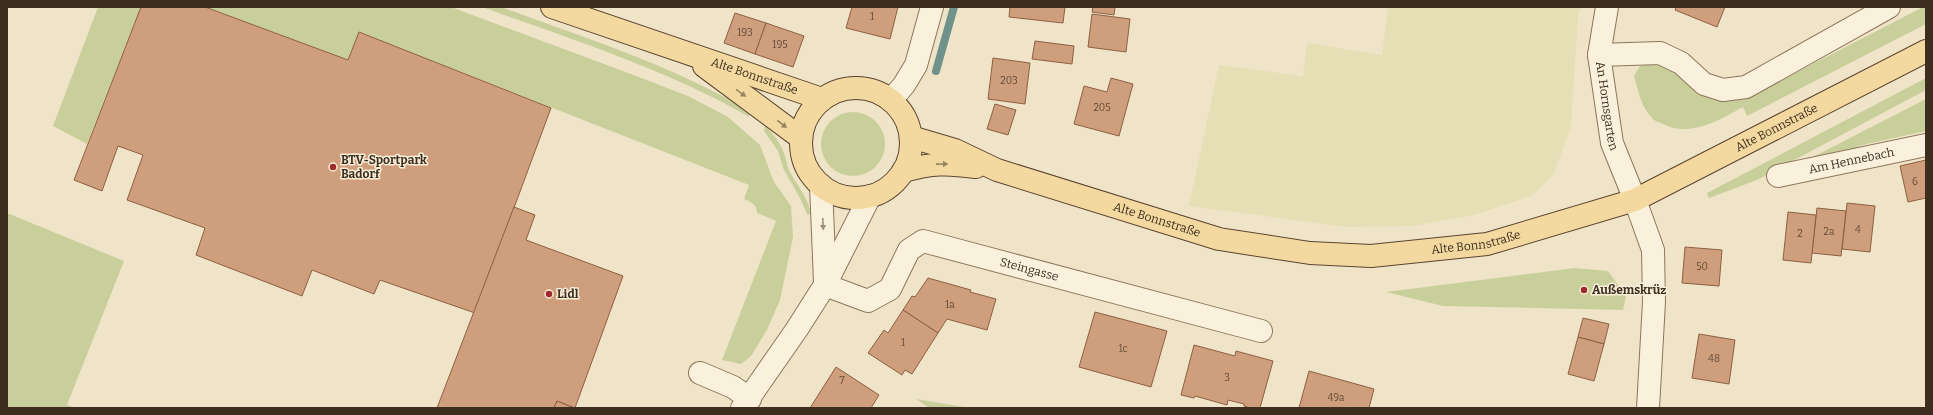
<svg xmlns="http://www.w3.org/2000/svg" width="1933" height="415" viewBox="0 0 1933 415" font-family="Bitter,serif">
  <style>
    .farmland { fill: #e6deb5 }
    .green { fill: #c9cf9b }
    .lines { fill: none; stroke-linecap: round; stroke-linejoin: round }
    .stream { stroke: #6f938a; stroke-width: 8 }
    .building { fill: #cf9f7d; stroke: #8d5f41 }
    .minor-casing { stroke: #8d765c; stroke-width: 24 }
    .major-casing { stroke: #5b4430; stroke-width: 24 }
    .minor { stroke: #faf1dc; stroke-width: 22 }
    .major { stroke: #f3d9a0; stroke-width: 22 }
    .oneway { fill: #988460 }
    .oneway2 { fill: #9c907e }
    .poi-dot { fill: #9e2a2b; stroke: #f7eed8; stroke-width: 1.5 }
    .labels { text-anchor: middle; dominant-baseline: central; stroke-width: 3; stroke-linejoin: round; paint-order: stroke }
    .number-label { font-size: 10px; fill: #624a37 }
    .street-label { font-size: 12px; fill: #3d2e20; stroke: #f7eed8 }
    .poi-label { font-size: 12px; font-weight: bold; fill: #3d2e20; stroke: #f7eed8; text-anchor: start }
  </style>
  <rect width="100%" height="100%" fill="#f0e4c8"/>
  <path class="farmland" d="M1388,7H1581L1578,15L1571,127L1553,175L1531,196L1474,215L1413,226L1347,227L1189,206L1219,65L1303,76L1307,43L1382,55Z"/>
  <g class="green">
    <path d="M98,7H141L87,144L53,126Z"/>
    <path d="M205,7H451L631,74L688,96L728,117L760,145L774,182L791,206L793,237L780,300L767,330L751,356L741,364L722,360L776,221L757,213C757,204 751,202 744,199L749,185L359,32L348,60Z"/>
    <path d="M482,7H501C585,38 672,65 749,111V117C668,70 570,39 482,7Z"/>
    <path d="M1923,7H1926V24L1747,116L1743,107C1720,120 1689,138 1663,124C1659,122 1654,121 1652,118C1641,107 1638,90 1634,76L1640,66L1655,63L1755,94Z"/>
    <path d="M1926,78V90L1757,180L1709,198L1707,193Z"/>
    <path d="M1926,99V131L1862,145L1818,164L1805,161Z"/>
    <circle cx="853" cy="144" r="32"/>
    <path d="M765,125C773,134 780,142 784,153C787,160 787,168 791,174C799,188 809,199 811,215L807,214L801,200L783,168L778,151L764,131Z"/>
    <path d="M7,213L124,261L67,405L75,408H7Z"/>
    <path d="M1575,268L1608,271L1626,296L1623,310L1443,306L1386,292Z"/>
    <path d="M916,399L970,408H929Z"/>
  </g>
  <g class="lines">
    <path class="stream" d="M936,71L954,7"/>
  </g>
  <g class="building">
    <path d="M141,7H205L348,60L359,32L551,108L475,313L380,280L374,294L312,270L302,296L196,255L205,228L127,200L143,155L118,146L102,191L74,180Z"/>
    <path d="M852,7H898L890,39L846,28Z"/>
    <path d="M1010,7H1065L1063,23L1009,17Z"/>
    <path d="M1093,7H1115L1114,15L1092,12Z"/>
    <path d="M1676,7H1725L1717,27L1675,10Z"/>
    <path d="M735,13L766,23L755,54L724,43Z"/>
    <path d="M1092,14L1130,19L1126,52L1088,47Z"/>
    <path d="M766,23L804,36L793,67L755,54Z"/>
    <path d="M1035,41L1074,46L1072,64L1032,59Z"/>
    <path d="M993,58L1030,63L1025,104L988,99Z"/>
    <path d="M1111,78L1133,84L1119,136L1074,124L1084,86L1107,92Z"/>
    <path d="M995,104L1016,110L1008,135L987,129Z"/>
    <path d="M1926,160V198L1908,202L1900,166Z"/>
    <path d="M1847,203L1875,206L1870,252L1842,249Z"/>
    <path d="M514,207L535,215L526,240L623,276L575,408L557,401L554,408H437Z"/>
    <path d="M1817,208L1846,211L1841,256L1812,253Z"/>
    <path d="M1788,212L1816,215L1811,263L1783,260Z"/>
    <path d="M1685,247L1722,250L1719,286L1682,283Z"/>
    <path d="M928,278L971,290L970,292L996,299L987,330L947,319L938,333L903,310L912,296L915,297Z"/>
    <path d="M903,310L938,333L912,374L905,370L902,375L868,353L884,330L888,333Z"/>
    <path d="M1095,312L1167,331L1151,387L1079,367Z"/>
    <path d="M1583,318L1609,324L1604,344L1578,337Z"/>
    <path d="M1699,334L1735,340L1729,384L1692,378Z"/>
    <path d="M1578,337L1604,344L1594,381L1568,374Z"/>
    <path d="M1194,345L1235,356L1236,351L1273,361L1260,408H1250L1244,406V404L1228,400L1227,405L1195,396L1194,398L1181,395Z"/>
    <path d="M836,367L879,395L871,408H810Z"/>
    <path d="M1309,371L1374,389L1369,408H1299Z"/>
    <path d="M557,401L574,408H554Z"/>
  </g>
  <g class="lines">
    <defs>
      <g id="minor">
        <path id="s1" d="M1607,7L1599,55L1612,143L1635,200L1653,250L1654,302L1648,408"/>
        <path d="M1599,55L1660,53L1681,63L1704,84L1723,90L1746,87L1889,7"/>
        <path d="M891,100L904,85L916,65L932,7"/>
        <path id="s2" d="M1778,176L1926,145"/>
        <path d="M821,185L825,282"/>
        <path id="s3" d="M825,285L868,301L890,289L909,250L923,241L1261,331"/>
        <path d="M700,373L733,387L750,399"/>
        <path d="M742,408L797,329L825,285L870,196"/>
      </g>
      <g id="major">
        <path id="s4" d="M552,7L822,99"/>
        <path d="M704,66L801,138"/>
        <circle cx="856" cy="143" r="55"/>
        <path id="s5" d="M911,137L955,150L997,170L1219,239L1310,253L1371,256L1487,244L1635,200L1926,51"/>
        <path d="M903,171C933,163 946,163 976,167"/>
      </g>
    </defs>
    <use href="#minor" class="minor-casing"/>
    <use href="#major" class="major-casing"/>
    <use href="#minor" class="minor"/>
    <use href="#major" class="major"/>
  </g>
  <defs><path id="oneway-solid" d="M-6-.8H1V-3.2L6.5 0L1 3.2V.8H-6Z"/></defs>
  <g class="oneway">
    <use href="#oneway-solid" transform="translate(741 93) rotate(36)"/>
    <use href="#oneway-solid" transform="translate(782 124) rotate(38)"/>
    <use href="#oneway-solid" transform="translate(942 164) rotate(-1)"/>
  </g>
  <use class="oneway2" href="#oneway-solid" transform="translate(823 224) rotate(88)"/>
  <g class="poi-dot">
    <circle cx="333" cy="167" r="4"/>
    <circle cx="1584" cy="290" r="4"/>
    <circle cx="549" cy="294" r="4"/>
  </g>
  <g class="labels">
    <g class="number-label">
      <text x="872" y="17">1</text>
      <text x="745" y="33">193</text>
      <text x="780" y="45">195</text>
      <text x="1009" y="81">203</text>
      <text x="1102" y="108">205</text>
      <text x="1915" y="182">6</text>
      <text x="1858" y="230">4</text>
      <text x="1829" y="232">2a</text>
      <text x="1800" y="234">2</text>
      <text x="1702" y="267">50</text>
      <text x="950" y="305">1a</text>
      <text x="903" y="343">1</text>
      <text x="1123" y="349">1c</text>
      <text x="1714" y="359">48</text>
      <text x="1227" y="378">3</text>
      <text x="842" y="381">7</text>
      <text x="1336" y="398">49a</text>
    </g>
    <g class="street-label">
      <text stroke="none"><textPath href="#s4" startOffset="214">Alte Bonnstraße</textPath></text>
      <text stroke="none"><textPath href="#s1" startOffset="100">An Hornsgarten</textPath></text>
      <text stroke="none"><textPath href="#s5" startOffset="908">Alte Bonnstraße</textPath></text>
      <text stroke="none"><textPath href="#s2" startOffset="75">Am Hennebach</textPath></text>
      <text stroke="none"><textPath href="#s5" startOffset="260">Alte Bonnstraße</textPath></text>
      <text stroke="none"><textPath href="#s5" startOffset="584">Alte Bonnstraße</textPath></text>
      <text stroke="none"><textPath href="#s3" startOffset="241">Steingasse</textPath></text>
    </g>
    <g class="poi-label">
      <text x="341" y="160">BTV-Sportpark<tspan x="341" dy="14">Badorf</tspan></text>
      <text x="1592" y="290">Außemskrüz</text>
      <text x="557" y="294">Lidl</text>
    </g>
  </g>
  <rect width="1933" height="415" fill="none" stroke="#3d2e20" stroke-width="16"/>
</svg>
